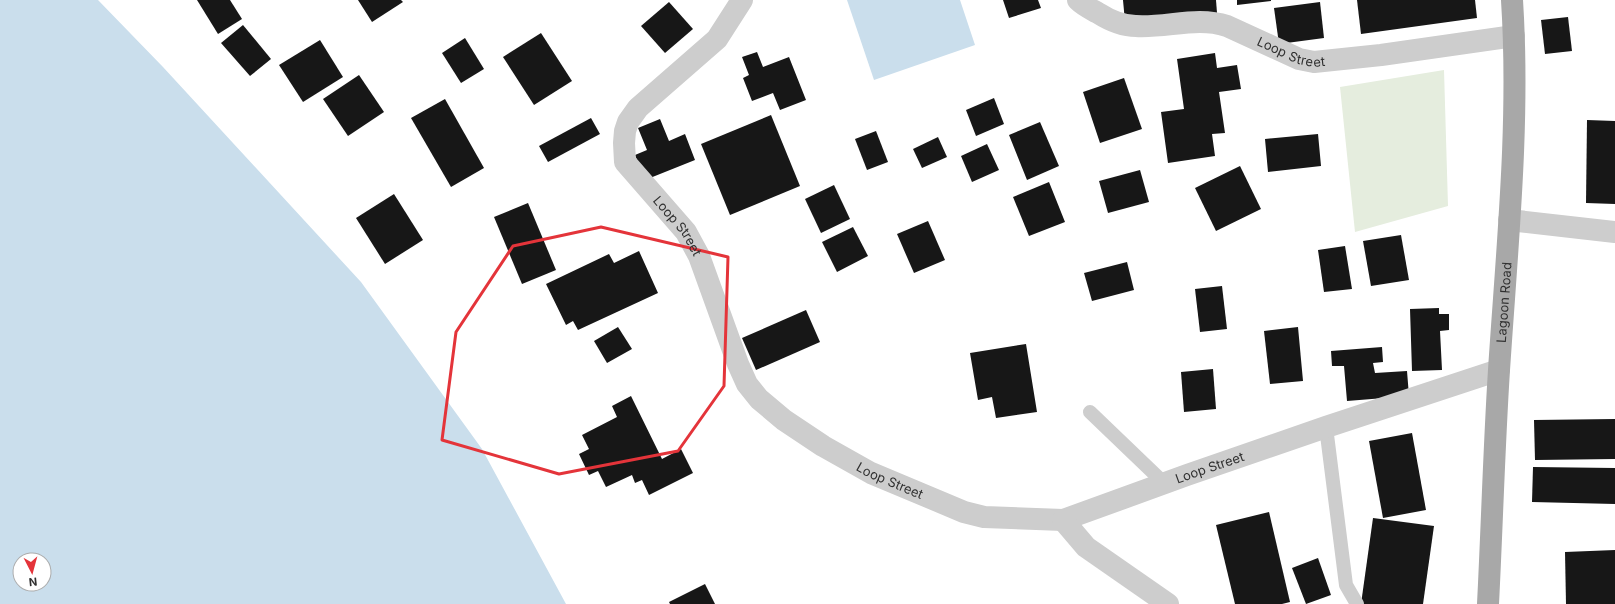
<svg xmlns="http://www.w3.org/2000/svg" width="1615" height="604" viewBox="0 0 1615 604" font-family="Inter,sans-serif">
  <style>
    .green { fill: #e5edde }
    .water { fill: #cadeec; fill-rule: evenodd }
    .building { fill: #171717 }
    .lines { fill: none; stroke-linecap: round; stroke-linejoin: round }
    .service { stroke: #cdcdcd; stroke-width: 14 }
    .minor { stroke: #cdcdcd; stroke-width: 22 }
    .primary { stroke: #a8a8a8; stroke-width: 22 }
    .marked { fill: none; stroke: #e4343a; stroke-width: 3; stroke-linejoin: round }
    .labels { text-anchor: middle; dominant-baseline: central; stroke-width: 4; stroke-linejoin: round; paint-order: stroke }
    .street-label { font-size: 13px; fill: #303030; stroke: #fff }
  </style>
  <rect width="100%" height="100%" fill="#fff"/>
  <path class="green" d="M1444,70L1448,206L1355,232L1340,87Z"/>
  <g class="water">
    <path d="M0,0H98L163,67L361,282L482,449L566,604H0ZM20,560H44V584H20Z"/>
    <path d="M847,0H960L975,45L874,80Z"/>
  </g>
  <g class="building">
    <path d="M197,0H230L242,19L218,34Z"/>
    <path d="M358,0H401L403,2L372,22Z"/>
    <path d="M1003,0H1038L1041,8L1009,18Z"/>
    <path d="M1123,0H1216L1217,13L1125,22Z"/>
    <path d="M1237,0H1271V1L1237,5Z"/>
    <path d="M1357,0H1475L1477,18L1361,34Z"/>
    <path d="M669,2L693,29L665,53L641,26Z"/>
    <path d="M1320,2L1324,38L1279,44L1274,8Z"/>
    <path d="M1568,17L1572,51L1545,54L1541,20Z"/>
    <path d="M243,25L271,59L250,76L221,43Z"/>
    <path d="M541,33L572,81L534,105L503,57Z"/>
    <path d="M465,38L484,69L461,83L442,53Z"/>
    <path d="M320,40L343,77L303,102L279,65Z"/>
    <path d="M757,52L763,67L789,57L806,100L780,110L773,93L752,101L743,78L749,75L742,57Z"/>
    <path d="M1215,53L1217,68L1237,65L1241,89L1219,92L1225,133L1212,134L1215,156L1168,163L1161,112L1184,109L1177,59Z"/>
    <path d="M359,75L384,112L348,136L323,99Z"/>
    <path d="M1124,78L1142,129L1100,143L1083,92Z"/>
    <path d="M994,98L1004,124L976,136L966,110Z"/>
    <path d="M445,99L484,168L451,187L411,118Z"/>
    <path d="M771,115L800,186L730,215L701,144Z"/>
    <path d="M591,118L600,134L548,162L539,146Z"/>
    <path d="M660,119L669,141L685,134L695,160L645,180L635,155L647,150L638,128Z"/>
    <path d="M1587,120L1615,121V204L1586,203Z"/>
    <path d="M1040,122L1059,166L1027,180L1009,135Z"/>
    <path d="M876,131L888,162L867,170L855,139Z"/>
    <path d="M1318,134L1321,166L1268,172L1265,139Z"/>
    <path d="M938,137L947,157L922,168L913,149Z"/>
    <path d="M987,144L999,170L972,182L961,156Z"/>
    <path d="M1240,166L1261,209L1216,231L1195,188Z"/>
    <path d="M1140,170L1149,202L1108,213L1099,181Z"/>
    <path d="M1049,182L1065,222L1029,236L1013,197Z"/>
    <path d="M834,185L850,219L821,233L805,199Z"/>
    <path d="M394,194L423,240L385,264L356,218Z"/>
    <path d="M528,203L556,270L522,284L494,217Z"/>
    <path d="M928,221L945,260L914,273L897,234Z"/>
    <path d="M853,227L868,256L837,272L822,242Z"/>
    <path d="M1401,235L1409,280L1371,286L1363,241Z"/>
    <path d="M1345,246L1352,289L1324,292L1318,250Z"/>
    <path d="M639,251L658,293L578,330L573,321L566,325L546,284L609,254L614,263Z"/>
    <path d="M1127,262L1134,290L1092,301L1084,273Z"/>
    <path d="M1222,286L1227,329L1200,332L1195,289Z"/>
    <path d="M1439,308V314H1449V330L1440,331L1442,370L1412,371L1410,309Z"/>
    <path d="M806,310L820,342L756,370L742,338Z"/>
    <path d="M618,327L632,349L607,363L594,341Z"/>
    <path d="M1298,327L1303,381L1270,384L1264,331Z"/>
    <path d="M1026,344L1037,412L996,418L992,397L978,400L970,353Z"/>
    <path d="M1382,347L1383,362L1373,363L1375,373L1407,371L1409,396L1347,401L1344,366H1332L1331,351Z"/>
    <path d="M1213,369L1216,409L1184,412L1181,372Z"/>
    <path d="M631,396L662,459L681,449L693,473L649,495L642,480L635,483L632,475L606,487L598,471L589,475L579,454L589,449L582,435L617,417L612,406Z"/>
    <path d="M1615,419V459L1535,460L1534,420Z"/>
    <path d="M1412,433L1426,510L1383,518L1369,441Z"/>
    <path d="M1533,467L1615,468V504L1532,502Z"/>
    <path d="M1269,512L1290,602L1282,604H1235L1216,525Z"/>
    <path d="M1373,518L1434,526L1423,604H1361Z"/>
    <path d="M1615,550V604H1566L1565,552Z"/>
    <path d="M1318,558L1331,595L1306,604L1292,568Z"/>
    <path d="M705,584L715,604H670L669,602Z"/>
  </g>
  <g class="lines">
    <g class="service">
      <path d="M1090,412L1164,483"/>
      <path d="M1326,427L1346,585L1357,604"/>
    </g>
    <g class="minor">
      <path id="s1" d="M742,0L717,39L638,108L628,122L625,131L624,143L625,162L686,232L699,256L738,364L747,384L759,399L784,420L823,446L871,473L964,512L984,517L1063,520L1187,475L1326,427L1499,370"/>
      <path id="s2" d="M1078,0C1084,6 1091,9 1098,13C1109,20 1123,26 1136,26C1167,28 1197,16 1227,26L1299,59L1314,62L1381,55L1514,36"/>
      <path d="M1509,220L1615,232"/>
      <path d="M1063,520L1086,547L1168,604"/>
    </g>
    <path class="primary" id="s3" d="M1488,604C1492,526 1494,448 1499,370C1507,247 1520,123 1512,0"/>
  </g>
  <path class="marked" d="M601,227L728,257L724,386L678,451L559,474L442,440L456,332L513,246Z"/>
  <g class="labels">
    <g class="street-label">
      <text stroke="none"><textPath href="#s2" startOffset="226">Loop Street</textPath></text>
      <text stroke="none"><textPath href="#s1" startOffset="292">Loop Street</textPath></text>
      <text stroke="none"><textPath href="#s3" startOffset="302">Lagoon Road</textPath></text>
      <text stroke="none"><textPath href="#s1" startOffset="976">Loop Street</textPath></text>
      <text stroke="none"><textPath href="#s1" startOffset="640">Loop Street</textPath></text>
    </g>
  </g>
  <g transform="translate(32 572) rotate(174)"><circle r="19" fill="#ffffff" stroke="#acacac"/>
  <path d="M0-3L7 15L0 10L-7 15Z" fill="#e4343a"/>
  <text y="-6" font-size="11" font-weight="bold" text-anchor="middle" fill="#303030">N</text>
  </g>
</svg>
